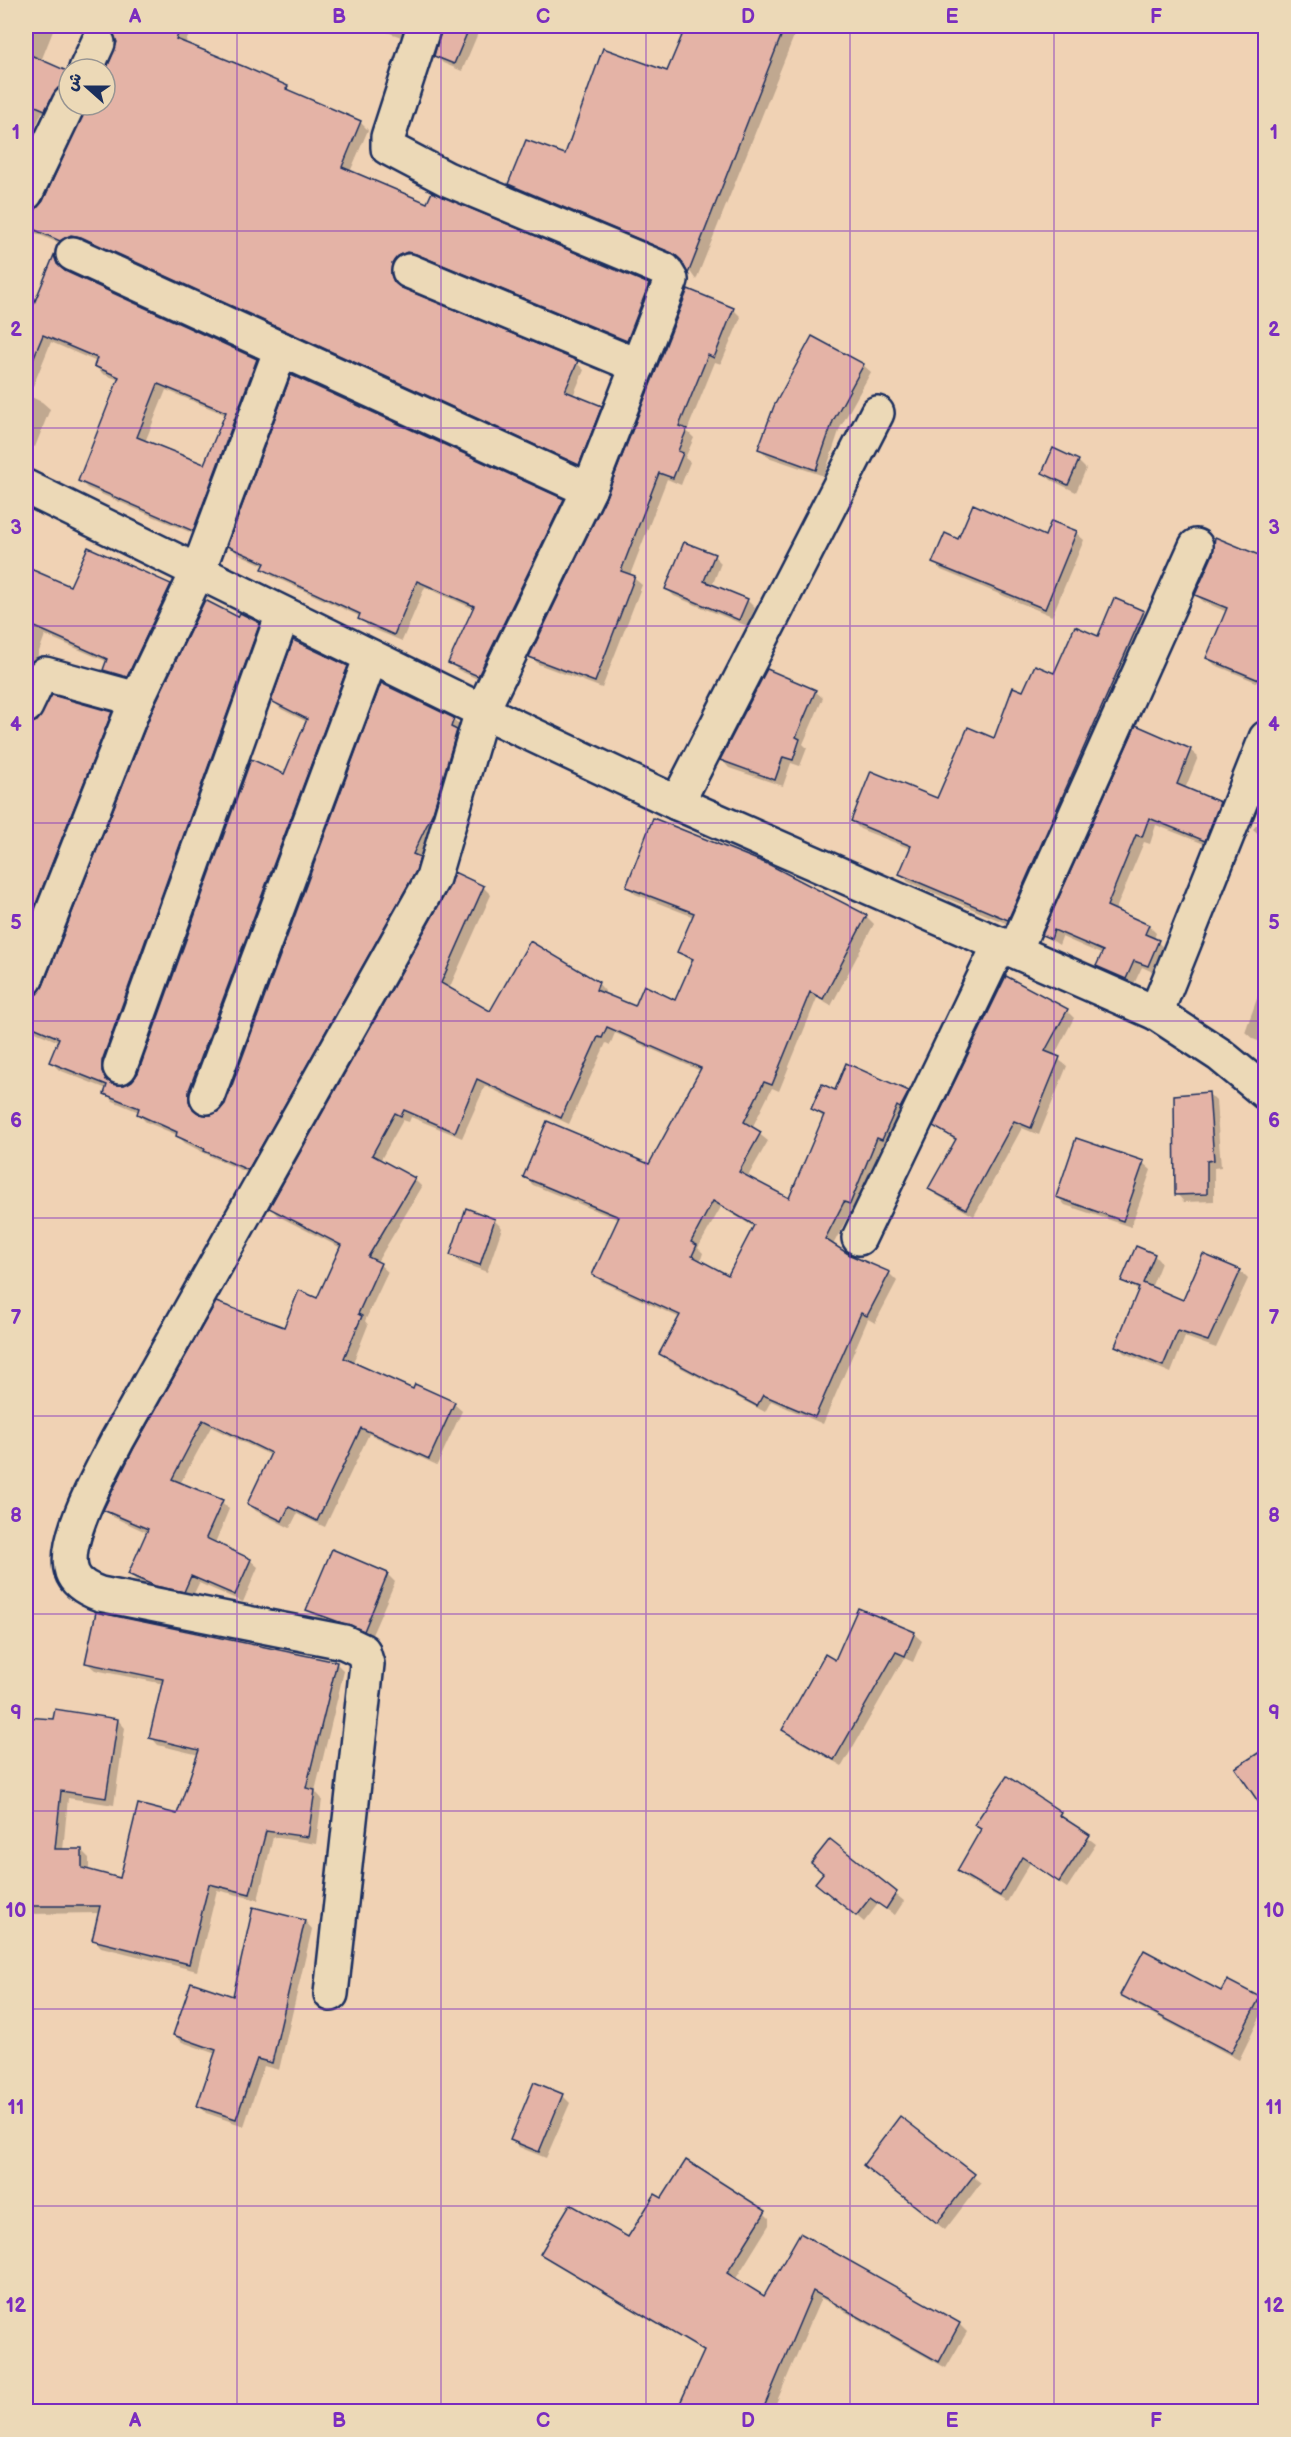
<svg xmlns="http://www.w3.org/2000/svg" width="1291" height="2437" viewBox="0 0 1291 2437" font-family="'Balsamiq Sans','Playpen Sans Arabic',sans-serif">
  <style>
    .shadow { fill: #0003; fill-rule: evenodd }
    .building { fill: #e4b3a6; stroke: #1b2f5e; stroke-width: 1.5; fill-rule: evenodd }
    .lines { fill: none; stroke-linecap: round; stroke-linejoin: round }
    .minor-casing { stroke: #1b2f5e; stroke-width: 38 }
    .minor { stroke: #ecd9b7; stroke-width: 33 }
    .grid { fill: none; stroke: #7b2cbf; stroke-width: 1.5; stroke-opacity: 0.55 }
    .neatline { fill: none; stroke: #7b2cbf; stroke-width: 2 }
    .grid-label { font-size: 20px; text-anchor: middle; font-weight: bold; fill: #7b2cbf }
  </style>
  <rect width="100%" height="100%" fill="#f0d2b4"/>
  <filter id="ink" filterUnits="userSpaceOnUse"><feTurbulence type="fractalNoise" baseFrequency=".0167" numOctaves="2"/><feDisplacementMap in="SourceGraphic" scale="12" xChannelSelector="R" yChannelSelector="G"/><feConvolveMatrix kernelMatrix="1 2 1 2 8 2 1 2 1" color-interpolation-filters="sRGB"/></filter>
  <g filter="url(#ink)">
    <g class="shadow">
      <path d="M26,26H55L41,61L69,75V94L53,117L42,112L26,149Z"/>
      <path d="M98,26H193L185,44L360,122L368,130L350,172L428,205L649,285L656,293L635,348L399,272L400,289L577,363L584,370L573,396L601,408L608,415L586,471L26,229V213L37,210L44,202L88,105H105V76L118,42L115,33L104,32Z"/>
      <path d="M370,26H416L410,40Z"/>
      <path d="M443,26H481L462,71L443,63L436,56Z"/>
      <path d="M688,26H798L696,280L682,260L517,191L510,184L566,156L668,72Z"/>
      <path d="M55,258L64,272L256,360L264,368L201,537L87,488L79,480L119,380L103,374L95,366L97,362L51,342L29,396L42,402L50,409L35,447L26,443V327ZM166,390L226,415L205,466L145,442Z"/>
      <path d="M733,309L741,317L721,364L715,362L687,431L694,438L685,458L690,462L681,485L667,479L630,575L642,585L602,688L538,664L531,656L608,498Z"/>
      <path d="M863,365L871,372L840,428L824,476L768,457L760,449Z"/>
      <path d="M1078,461L1086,469L1076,492L1051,480L1044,473Z"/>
      <path d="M563,500L570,508L486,683L458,670L450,663L474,609L425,587L402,641L368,627L361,617L272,576L264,569L265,566L237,553L229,545Z"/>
      <path d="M1076,533L1084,540L1052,616L941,570L934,562Z"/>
      <path d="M714,556L721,563L712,586L747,600L755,608L747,626L674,596L666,588Z"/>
      <path d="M1266,559V686L1215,665L1207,657L1227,612L1204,602L1196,595Z"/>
      <path d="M26,569L71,588L170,585L178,592L134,684L112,677L105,670L108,662L45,635L26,688Z"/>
      <path d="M1143,612L1151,620L1015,927L908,882L901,874L911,849L860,829L852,821L938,800L1055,675L1099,638Z"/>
      <path d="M239,619L259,624L267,632L109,1069L111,1084L124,1087L133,1083L139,1074L285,776L307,722L281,709L273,701L347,667L354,675L196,1099L198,1115L211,1117L220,1112L226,1104L382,685L454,720L461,727L426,866L255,1176L214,1158L185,1143L177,1135L146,1122L138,1114L139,1112L113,1101L106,1093L107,1089L59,1070L51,1062L59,1042L26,1028V999L38,995Z"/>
      <path d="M815,691L823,698L803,744L807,748L800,766L791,763L783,786L729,768L722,760Z"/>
      <path d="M111,713L119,720L26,955V726Z"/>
      <path d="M1190,750L1198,757L1185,789L1220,803L1227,811L1212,847L1156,825L1150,844L1144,842L1115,911L1149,926L1156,933L1154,939L1165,949L1155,973L1142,967L1133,986L1106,974L1098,966L1103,955L1062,937L1059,945L1044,935Z"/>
      <path d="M1266,815V841L1253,829Z"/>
      <path d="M627,886L866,916L874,924L831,1006L817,998L779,1091L772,1088L752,1128L768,1141L747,1178L789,1201L824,1118L813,1109L835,1092H908L916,1099L890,1147L885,1145L858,1210L852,1208L833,1245L889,1273L897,1281L875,1323L868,1319L823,1424L771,1401L765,1412L668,1361L661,1354L680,1318L602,1282L594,1275L619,1220L533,1185L525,1177L649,1166L701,1071L615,1033L610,1045L606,1043L569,1124L485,1086L462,1138L411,1117L409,1122L403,1120L380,1161L414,1179L422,1187L377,1262L388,1272L365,1321L368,1325L353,1363L414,1391L454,1404L462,1411L437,1465L369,1434L325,1527L297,1514L290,1528L256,1511L249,1504L272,1456L211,1427L180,1484L222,1502L229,1509L215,1543L250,1560L258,1567L243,1602L199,1583L192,1598L164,1593L138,1582L130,1574L148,1533L113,1517L105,1510L285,1329L318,1300L341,1248L278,1216L271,1208L483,887L491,895L449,989L490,1013L598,983L605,991L604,995L635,1008L676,1002L693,962L679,952L694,917L635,894ZM721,1207L754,1227L729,1277L700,1262L703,1253L698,1248Z"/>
      <path d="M1266,974V1044L1253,1039L1245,1032Z"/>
      <path d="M1067,1011L1074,1018L1054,1056L1067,1066L1039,1135L1022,1128L974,1216L938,1196L930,1189L956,1141L935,1126Z"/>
      <path d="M1209,1094L1216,1101L1221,1167L1214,1168V1201L1184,1202L1177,1194Z"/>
      <path d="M1143,1163L1151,1170L1131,1227L1065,1205L1058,1197Z"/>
      <path d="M494,1220L502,1228L487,1272L459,1262L452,1255Z"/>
      <path d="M1154,1255L1161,1263L1151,1288L1184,1302L1240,1271L1248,1279L1216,1348L1185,1337L1171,1373L1124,1353L1117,1346L1139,1291L1123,1281Z"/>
      <path d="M387,1574L395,1582L371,1637L316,1617L308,1609Z"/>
      <path d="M859,1610L914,1634L922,1641L913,1662L904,1658L842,1766L791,1737L784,1730L836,1662Z"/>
      <path d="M87,1663H336L344,1671L315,1791L322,1799L316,1844L273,1837L258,1900L217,1890L197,1971L101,1947L94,1939L100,1913L28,1914L26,1911V1718L118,1720L125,1728L114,1805L68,1798L63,1850H81L89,1858V1872L121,1880L178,1815L199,1755L158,1745L151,1737L164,1684L95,1670Z"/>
      <path d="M1060,1813L1067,1822L1096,1844L1067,1888L1030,1863L1007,1902L966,1879L959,1871L982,1831L976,1825Z"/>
      <path d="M830,1841L904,1901L895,1915L878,1904L864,1922L817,1883L825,1874Z"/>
      <path d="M305,1921L312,1929L279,2070L264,2066L244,2126L206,2113L199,2105L216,2054L182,2042L174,2035L234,1998Z"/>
      <path d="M1222,1993L1259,1998L1266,2005L1239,2060L1130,2002L1122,1994Z"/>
      <path d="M562,2095L570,2103L546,2158L519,2147L512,2139Z"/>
      <path d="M901,2118L981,2183L945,2230L865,2165Z"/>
      <path d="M662,2201L761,2210L769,2218V2225L735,2280L765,2298L800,2235L959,2324L967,2332L946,2368L821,2298L774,2408L780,2412H677L705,2353L550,2261L542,2254L628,2240Z"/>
    </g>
    <g class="building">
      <path d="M109,26H182L176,39L245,67L288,86L286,89L361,121L342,167L427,203L432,192L649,284L627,341L416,254L407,252L398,256L392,264L391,274L394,282L402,288L578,361L565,391L602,406L579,465L81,237L71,235L60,241L26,226V211L36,209L43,201L87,105H105V73L117,42Z"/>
      <path d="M442,26H470L454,64L434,56Z"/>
      <path d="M686,26H785L688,274L681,260L672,253L508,184L526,140L565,154L603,48L667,71Z"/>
      <path d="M26,53L67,71L69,75V84L58,88L45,110L26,102Z"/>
      <path d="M54,255L57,264L65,271L257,359L193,531L78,481L119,377L94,366L97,358L43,335L26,376V323ZM158,384L226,412L204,464L137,437Z"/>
      <path d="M688,289L734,308L714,358L708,355L679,426L687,429L678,451L683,453L673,478L659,473L621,571L635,576L595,682L529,657L606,497Z"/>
      <path d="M812,336L864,364L833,421L816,470L758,449L774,406Z"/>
      <path d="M291,375L564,499L478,676L448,663L474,606L417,581L394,635L358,619L360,614L262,569L265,563L227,546Z"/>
      <path d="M1053,448L1079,460L1068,485L1042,473Z"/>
      <path d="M973,504L1045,536L1051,521L1077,531L1045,609L932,563L945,533L958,539Z"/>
      <path d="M1215,537L1266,558V683L1206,658L1227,608L1195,595L1213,554Z"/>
      <path d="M684,542L715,554L704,581L748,599L739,620L665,589Z"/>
      <path d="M88,547L171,584L127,677L103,670L107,659L26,623V567L70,586Z"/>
      <path d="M1114,598L1144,611L1008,920L899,874L911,846L851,821L871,771L937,798L968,727L994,738L1013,687L1023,691L1035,665L1054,673L1075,626L1098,636Z"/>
      <path d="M205,600L238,617L240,613L260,623L102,1061V1071L106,1080L113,1084L124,1085L132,1081L138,1073L251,759L284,774L307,719L271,701L293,640L348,666L189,1090V1101L192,1108L200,1114L211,1115L219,1111L225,1104L381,683L454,718L451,727L457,730L433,812L413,854L420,857L416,871L248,1170L204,1151L205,1149L176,1136L177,1132L137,1114L139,1108L104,1094L107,1085L49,1062L59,1038L26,1024V997L37,994L43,986L154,706Z"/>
      <path d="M767,669L816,690L796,737L800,739L793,760L783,757L775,780L720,760Z"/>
      <path d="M52,695L112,712L26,929V724L37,721Z"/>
      <path d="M1136,725L1191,749L1177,784L1220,802L1205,841L1149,818L1142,837L1136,835L1107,906L1149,925L1145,934L1159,940L1148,966L1134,961L1126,979L1096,966L1103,951L1054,930L1051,939L1042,935Z"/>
      <path d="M653,818L770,865L867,915L823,999L810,992L772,1085L764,1082L744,1122L761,1132L739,1172L789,1198L824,1115L811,1109L822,1084L835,1090L846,1063L909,1091L900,1108L897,1106L882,1140L877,1138L850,1204L844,1202L825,1239L850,1255L890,1272L867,1316L861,1313L815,1417L763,1395L757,1406L659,1354L680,1315L592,1275L619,1217L523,1177L547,1121L649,1164L701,1068L607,1027L602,1038L598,1037L561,1118L477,1079L455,1132L404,1110L401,1116L395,1113L372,1155L415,1178L368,1257L381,1263L358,1314L362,1316L344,1358L413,1389L415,1384L455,1402L429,1459L361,1428L317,1521L289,1507L282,1521L247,1504L271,1453L203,1420L172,1479L223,1500L206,1538L251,1559L235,1595L191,1576L184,1592L155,1586L128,1574L148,1529L103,1510L134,1448L216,1302L284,1327L299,1290L317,1298L341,1245L269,1208L449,887L454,872L484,886L441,983L490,1011L530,941L599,982L596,990L635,1006L644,985L675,1000L693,959L677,952L694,913L626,887ZM713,1201L754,1225L728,1275L692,1256L697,1245L691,1242Z"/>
      <path d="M1006,976L1068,1009L1045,1051L1060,1057L1031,1128L1014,1121L966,1209L928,1189L956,1139L933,1126Z"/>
      <path d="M1209,1092L1214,1160L1207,1161V1194L1175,1195L1174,1095Z"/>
      <path d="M1076,1138L1144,1161L1123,1221L1056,1197Z"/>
      <path d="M466,1208L495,1219L480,1265L450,1255Z"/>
      <path d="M1136,1246L1155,1254L1143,1283L1183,1300L1203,1254L1241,1270L1208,1341L1178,1331L1163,1366L1115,1346L1139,1288L1121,1281Z"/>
      <path d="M332,1549L388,1573L364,1631L306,1610Z"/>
      <path d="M858,1608L915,1632L905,1656L896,1652L834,1760L782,1730L825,1654L835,1660Z"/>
      <path d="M96,1612L337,1662L306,1788L315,1790L308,1837L266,1831L250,1894L209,1884L189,1964L92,1940L100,1906H26V1717L53,1719L55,1709L118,1719L106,1798L61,1791L55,1849H82V1868L120,1878L138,1804L177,1814L199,1750L149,1738L163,1679L85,1663Z"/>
      <path d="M1266,1748V1813L1235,1768Z"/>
      <path d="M1007,1776L1061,1812L1059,1815L1090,1835L1059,1882L1022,1857L1000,1896L957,1871L981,1829L974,1825Z"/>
      <path d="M830,1839L897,1892L886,1909L870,1898L856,1916L815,1883L823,1873L811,1863Z"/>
      <path d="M253,1907L305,1920L272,2063L257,2059L236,2119L197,2106L216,2050L173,2035L191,1982L233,1996Z"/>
      <path d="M1144,1950L1221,1991L1227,1980L1260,1997L1231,2053L1120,1995Z"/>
      <path d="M534,2082L563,2094L539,2152L510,2140Z"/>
      <path d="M900,2116L975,2174L937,2223L863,2165Z"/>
      <path d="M686,2160L766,2211L727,2273L764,2296L800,2233L960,2323L939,2362L813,2291L762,2412H676L704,2351L540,2254L570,2204L628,2237L655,2194L662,2198Z"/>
    </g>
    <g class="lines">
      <defs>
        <g id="minor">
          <path d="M86,69L98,43"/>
          <path d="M26,193L69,103"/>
          <path d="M73,254L589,490"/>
          <path d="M409,271L638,366"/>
          <path d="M26,487L482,711L677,803L1156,1013L1220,1055L1266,1093"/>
          <path d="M26,706L38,681L45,674L137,699"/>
          <path d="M677,803L877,413"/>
          <path d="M1015,950L1196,546"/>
          <path d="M26,979L137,699L198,571L281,349"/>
          <path d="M1156,1013L1266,738"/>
          <path d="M120,1067L283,614"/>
          <path d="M207,1097L371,657"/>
          <path d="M859,1238L1000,944"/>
          <path d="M331,1994L367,1664L363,1651L344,1642L100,1594C89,1590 76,1584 72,1572C61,1541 103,1468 118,1439L433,878L482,711L589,490L671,280L665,270L447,179L388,148V137L424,26"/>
        </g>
      </defs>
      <use href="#minor" class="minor-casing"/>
      <use href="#minor" class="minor"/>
    </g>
  </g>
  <path class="grid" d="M237,26V2412M441,26V2412M646,26V2412M850,26V2412M1054,26V2412M26,231H1266M26,428H1266M26,626H1266M26,823H1266M26,1021H1266M26,1218H1266M26,1416H1266M26,1614H1266M26,1811H1266M26,2009H1266M26,2206H1266"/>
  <rect width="1291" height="2437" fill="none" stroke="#ecd9b7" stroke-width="66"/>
  <g transform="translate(87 87) rotate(291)"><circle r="28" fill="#ecd9b7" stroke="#989593" stroke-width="1.5"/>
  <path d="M0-4.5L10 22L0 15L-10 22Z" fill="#1b2f5e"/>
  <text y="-9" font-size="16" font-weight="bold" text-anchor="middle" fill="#1b2f5e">ش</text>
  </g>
  <rect x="33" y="33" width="1225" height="2371" class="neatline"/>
  <g class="grid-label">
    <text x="135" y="23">A</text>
    <text x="339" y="23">B</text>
    <text x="543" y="23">C</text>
    <text x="748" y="23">D</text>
    <text x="952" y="23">E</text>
    <text x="1156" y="23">F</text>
    <text x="16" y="139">1</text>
    <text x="1274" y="139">1</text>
    <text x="16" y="336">2</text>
    <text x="1274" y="336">2</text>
    <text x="16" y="534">3</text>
    <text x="1274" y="534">3</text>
    <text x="16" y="731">4</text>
    <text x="1274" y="731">4</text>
    <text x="16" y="929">5</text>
    <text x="1274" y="929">5</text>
    <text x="16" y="1127">6</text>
    <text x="1274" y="1127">6</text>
    <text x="16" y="1324">7</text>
    <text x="1274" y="1324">7</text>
    <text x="16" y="1522">8</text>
    <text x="1274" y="1522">8</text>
    <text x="16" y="1719">9</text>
    <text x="1274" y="1719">9</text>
    <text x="16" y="1917">10</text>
    <text x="1274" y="1917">10</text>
    <text x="16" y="2114">11</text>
    <text x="1274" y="2114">11</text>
    <text x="16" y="2312">12</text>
    <text x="1274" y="2312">12</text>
    <text x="135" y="2427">A</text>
    <text x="339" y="2427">B</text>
    <text x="543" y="2427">C</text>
    <text x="748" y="2427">D</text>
    <text x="952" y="2427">E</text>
    <text x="1156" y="2427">F</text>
  </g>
</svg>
